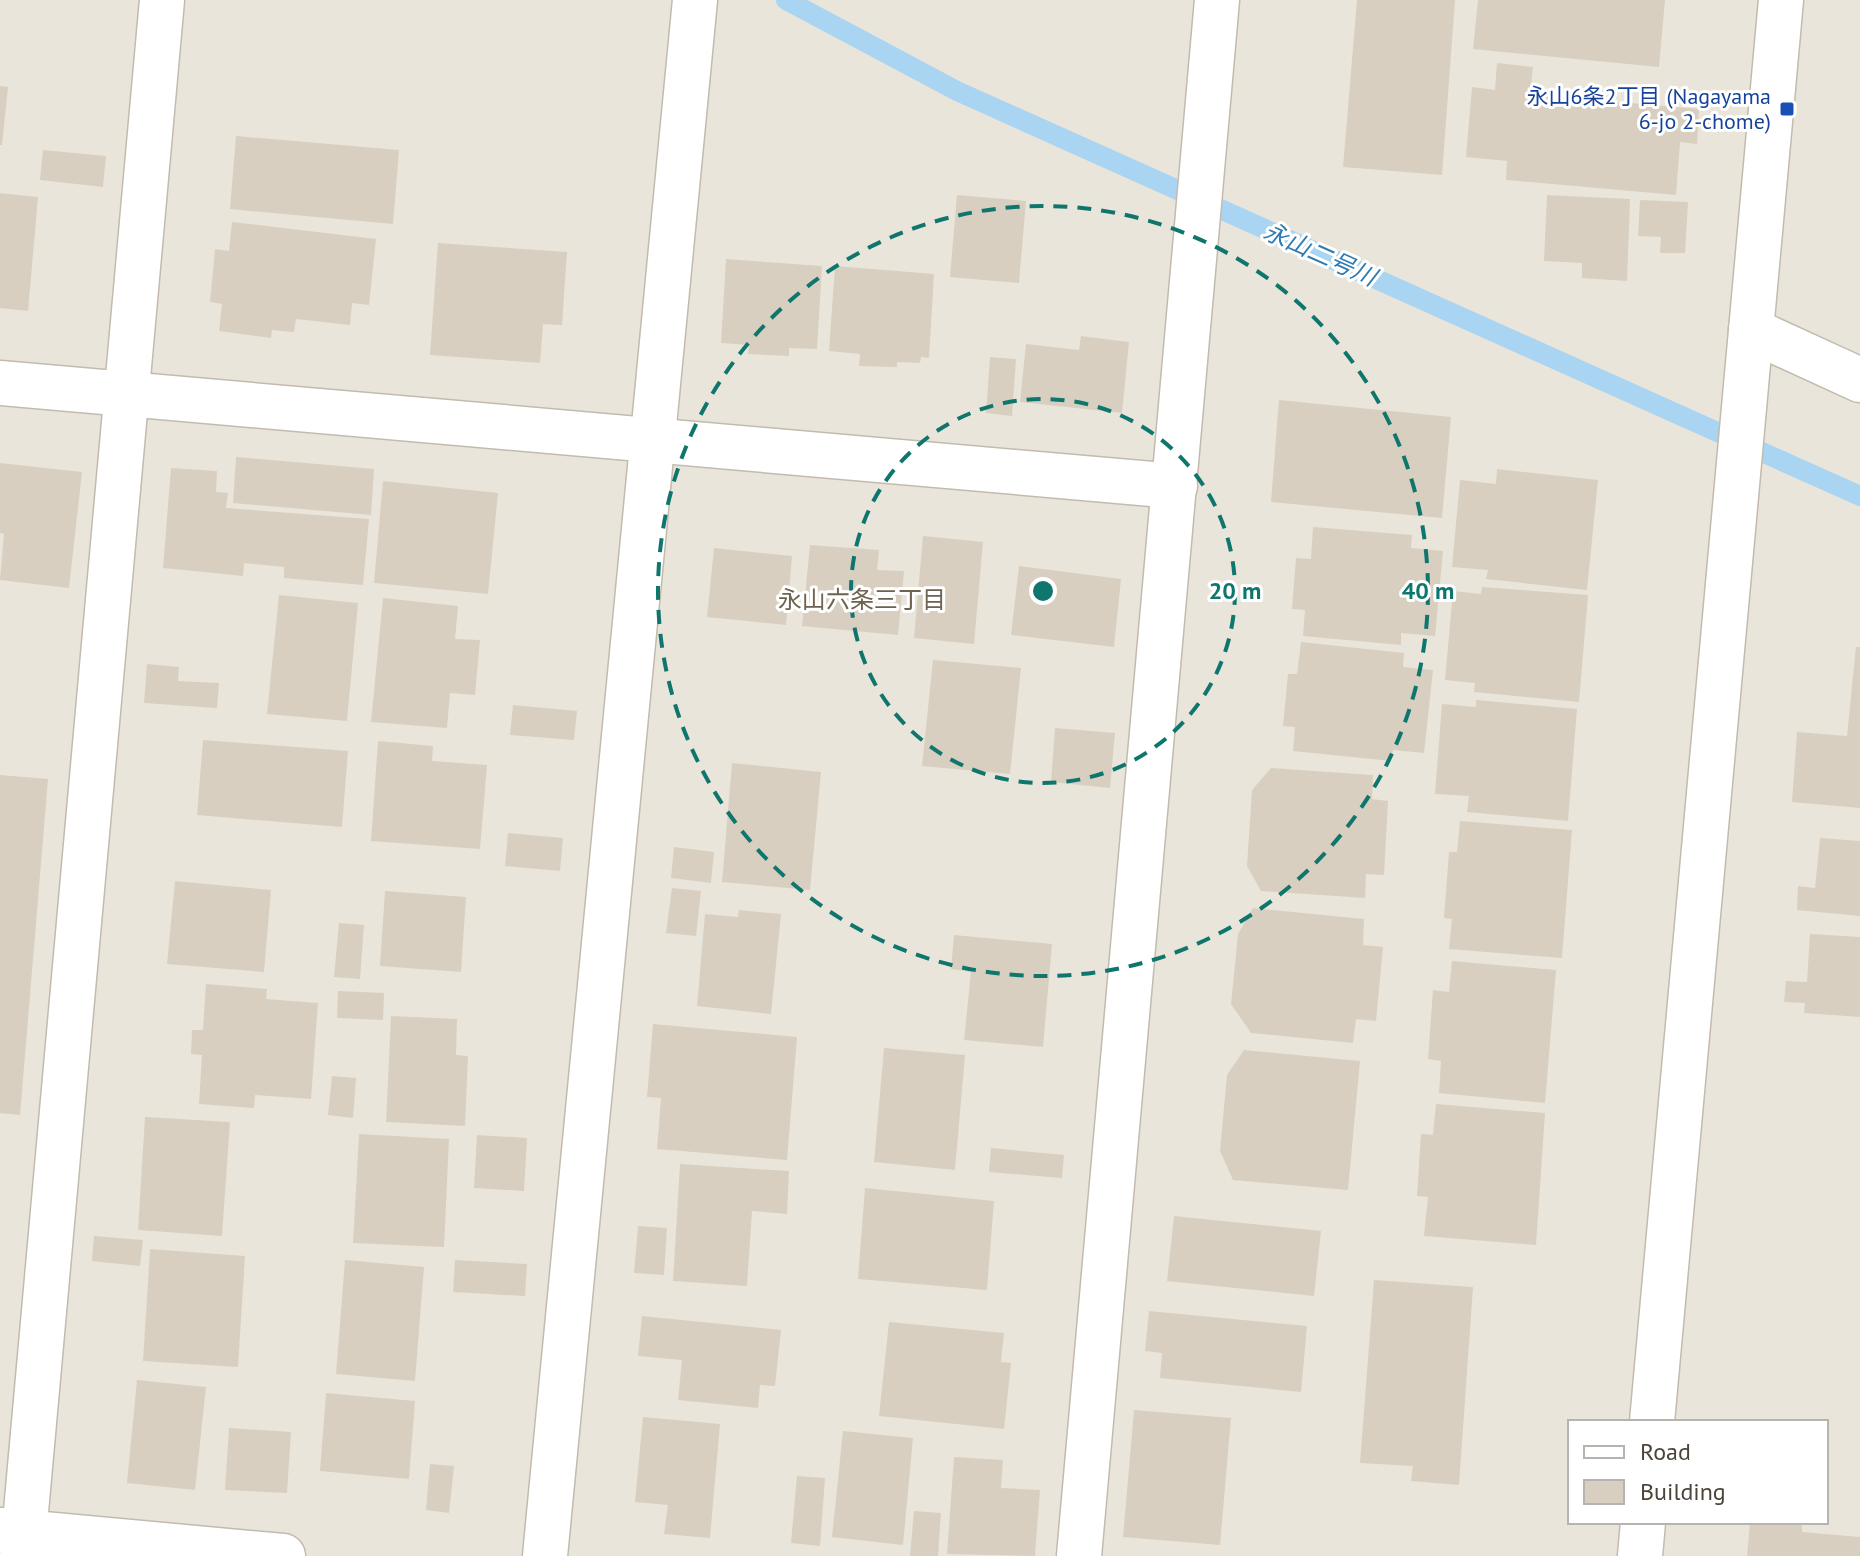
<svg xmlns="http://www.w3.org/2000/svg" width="1860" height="1556" viewBox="0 0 1860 1556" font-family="'PT Sans','Noto Sans JP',sans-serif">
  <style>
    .residential { fill: #eae5da; fill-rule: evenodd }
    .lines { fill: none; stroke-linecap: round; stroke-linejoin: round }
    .stream { stroke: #a9d4f2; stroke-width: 20 }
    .building { fill: #d8cfc1 }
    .minor-casing { stroke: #c2bbae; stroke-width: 47 }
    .minor { stroke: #fff; stroke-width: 44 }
    .ring { fill: none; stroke: #0f766e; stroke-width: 4; stroke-dasharray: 14 10 }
    .transit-dot { fill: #1a4fb4; stroke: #fff; stroke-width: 3 }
    .labels { text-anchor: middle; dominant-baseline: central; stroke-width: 6; stroke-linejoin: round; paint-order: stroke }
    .transit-label { font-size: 22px; fill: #164399; stroke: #fff; text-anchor: end }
    .water-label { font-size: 24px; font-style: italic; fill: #2e7ab2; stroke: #fff }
    .neighbourhood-label { font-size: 24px; fill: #6e6250; stroke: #fff }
    .centre { fill: #0f766e; stroke: #fff; stroke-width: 4 }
    .ring-label { font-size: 24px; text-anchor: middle; font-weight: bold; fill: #0f766e; stroke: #fff; stroke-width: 6; stroke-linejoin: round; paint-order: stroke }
  </style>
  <rect width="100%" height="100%" fill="#f6f3ec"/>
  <path class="residential" d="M0,0H1860V1556H0ZM1570,1422H1826V1522H1570Z"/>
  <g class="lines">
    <path class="stream" d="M786,0L957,91L1860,496"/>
  </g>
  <g class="building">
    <path d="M1357,0H1455L1442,175L1343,167Z"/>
    <path d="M1478,0H1665L1659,67L1473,49Z"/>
    <path d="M1497,63L1533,67L1530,94L1699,109L1697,144L1680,142L1676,195L1506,180L1507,161L1466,157L1472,87L1495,90Z"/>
    <path d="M0,86L8,87L2,145H0Z"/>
    <path d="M236,136L399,150L393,224L230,209Z"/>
    <path d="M43,150L106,156L103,187L40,180Z"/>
    <path d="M0,193L38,197L28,311L0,308Z"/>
    <path d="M957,195L1026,201L1019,283L950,277Z"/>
    <path d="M1547,195L1630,199L1627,281L1582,278V263L1544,261Z"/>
    <path d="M1640,200L1688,202L1685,253H1660L1661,237L1638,236Z"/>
    <path d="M232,222L376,239L369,305L352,303L350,325L296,319L294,332L272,330L271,338L219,331L222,304L210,302L215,249L229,251Z"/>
    <path d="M438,243L567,252L562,325L543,324L540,363L430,355Z"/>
    <path d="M726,259L822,266L817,349L789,348V356L748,354L749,345L721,343Z"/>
    <path d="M835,266L934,274L929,358L921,357L920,363L897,362V367L859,366L860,354L829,351Z"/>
    <path d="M1081,336L1129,342L1122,413L1020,402L1026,344L1079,350Z"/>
    <path d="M990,357L1016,359L1012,416L986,413Z"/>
    <path d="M1279,400L1451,417L1442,518L1271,502Z"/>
    <path d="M236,457L374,469L371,515L233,503Z"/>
    <path d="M0,463L82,472L69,588L0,580L4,534L0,533Z"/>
    <path d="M171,468L217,471L216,492L228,493L226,508L369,519L363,585L284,578V567L244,563L243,576L163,568Z"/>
    <path d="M1497,469L1598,480L1587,590L1486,579L1488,570L1452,567L1460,480L1496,484Z"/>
    <path d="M383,481L498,493L488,594L374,583Z"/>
    <path d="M1313,527L1412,535L1411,548L1443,551L1435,636L1401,633V645L1303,636L1305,610L1292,609L1296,558L1311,559Z"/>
    <path d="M923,536L983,542L974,644L914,638Z"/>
    <path d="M810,545L879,550L877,570L904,571L898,635L802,626Z"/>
    <path d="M714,548L792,556L786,625L707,617Z"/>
    <path d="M1019,566L1121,579L1114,647L1011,635Z"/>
    <path d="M1482,587L1588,595L1579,702L1474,692L1475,683L1445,680L1453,591L1481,594Z"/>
    <path d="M279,595L358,603L347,721L267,714Z"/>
    <path d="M383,598L458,606L455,639L480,640L475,695L450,693L447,728L371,722Z"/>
    <path d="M1301,642L1404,653L1403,667L1433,670L1424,753L1393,750L1391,761L1293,751L1295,727L1283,726L1288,674H1297Z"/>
    <path d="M1856,647H1860V808L1792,802L1797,732L1847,736Z"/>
    <path d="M933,660L1021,668L1010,774L922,766Z"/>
    <path d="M147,664L179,667L178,681L219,683L217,708L144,703Z"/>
    <path d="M1476,700L1577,709L1568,821L1467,812L1469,796L1435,794L1442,704L1476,707Z"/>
    <path d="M513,705L577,711L574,740L510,735Z"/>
    <path d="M1055,728L1115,733L1110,788L1051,782Z"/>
    <path d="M203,740L348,751L342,827L197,815Z"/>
    <path d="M378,741L433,746L432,761L487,765L480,849L371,841Z"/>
    <path d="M732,763L821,772L810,890L722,882Z"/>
    <path d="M1271,768L1373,775L1372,799L1388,801L1384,875L1366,874L1365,898L1261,891L1247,866L1252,790Z"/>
    <path d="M0,775L48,779L20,1115L0,1113Z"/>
    <path d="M1460,821L1572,830L1562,958L1449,949L1452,919L1444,918L1449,852H1457Z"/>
    <path d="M508,833L563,838L560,871L505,866Z"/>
    <path d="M1820,838L1860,841V916L1797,910L1798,886L1815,888Z"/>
    <path d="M674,847L714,852L711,883L671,878Z"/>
    <path d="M175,881L271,890L264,972L167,964Z"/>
    <path d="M672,888L701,891L696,936L666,933Z"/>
    <path d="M385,891L466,897L461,972L380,966Z"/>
    <path d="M1253,908L1364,919L1363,945L1383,947L1376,1021L1356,1019L1353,1043L1251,1033L1231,1004L1238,934Z"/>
    <path d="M739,910L781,914L771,1014L697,1006L705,914L738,917Z"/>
    <path d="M339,923L364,925L360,979L334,977Z"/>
    <path d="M1810,934L1860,937V1017L1804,1013L1805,1003L1784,1002L1786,981L1807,982Z"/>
    <path d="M954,935L1052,944L1043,1047L964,1040L971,972L951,969Z"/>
    <path d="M1452,961L1556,970L1545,1103L1439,1093L1441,1061L1428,1059L1433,990L1449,992Z"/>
    <path d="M206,984L267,989L266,999L318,1003L311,1099L255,1095L254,1108L199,1104L202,1055L191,1054L192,1030H203Z"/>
    <path d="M338,991L384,993L383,1020L337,1018Z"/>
    <path d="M391,1016L457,1019L456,1055L468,1056L465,1126L386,1122Z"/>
    <path d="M653,1024L797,1037L787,1160L657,1149L661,1098L647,1097Z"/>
    <path d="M884,1048L965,1055L955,1170L874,1162Z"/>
    <path d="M1244,1050L1360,1061L1348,1190L1233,1180L1220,1151L1227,1075Z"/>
    <path d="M332,1076L356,1078L353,1118L328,1115Z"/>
    <path d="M1436,1104L1545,1113L1536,1245L1424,1236L1428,1197L1417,1196L1421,1134L1433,1135Z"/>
    <path d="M145,1117L230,1122L222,1236L138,1230Z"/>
    <path d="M359,1134L449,1139L444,1247L353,1243Z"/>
    <path d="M477,1135L527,1138L524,1191L474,1188Z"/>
    <path d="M991,1148L1064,1155L1062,1178L989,1172Z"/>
    <path d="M680,1164L789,1171L787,1214L752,1211L747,1286L673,1281Z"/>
    <path d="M865,1188L994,1201L987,1290L858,1279Z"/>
    <path d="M1174,1216L1321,1231L1314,1296L1167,1281Z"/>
    <path d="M638,1226L667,1228L664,1275L634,1273Z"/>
    <path d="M94,1236L143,1240L140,1266L92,1261Z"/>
    <path d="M150,1249L245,1256L238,1367L143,1361Z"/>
    <path d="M345,1260L424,1267L415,1381L336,1374Z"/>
    <path d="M455,1260L527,1264L525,1296L453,1292Z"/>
    <path d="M1374,1280L1473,1287L1459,1485L1411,1481L1413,1466L1360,1463Z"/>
    <path d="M1149,1311L1307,1326L1301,1392L1160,1378L1162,1353L1145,1351Z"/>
    <path d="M642,1316L781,1330L775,1386L760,1385L758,1408L678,1400L682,1360L638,1356Z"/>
    <path d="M889,1322L1004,1333L1001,1362L1011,1363L1004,1429L879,1416Z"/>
    <path d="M137,1380L206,1387L195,1490L127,1483Z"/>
    <path d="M326,1393L415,1401L409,1479L320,1471Z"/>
    <path d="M1134,1410L1231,1418L1220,1545L1123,1537Z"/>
    <path d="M643,1417L720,1424L710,1538L664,1534L668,1505L635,1502Z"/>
    <path d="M229,1428L291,1432L287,1493L225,1490Z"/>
    <path d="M843,1431L913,1438L903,1545L832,1537Z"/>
    <path d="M954,1457L1003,1460L1001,1488L1040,1490L1035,1556L947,1554Z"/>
    <path d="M430,1464L454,1466L449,1513L426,1510Z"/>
    <path d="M797,1476L825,1478L820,1546L791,1543Z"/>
    <path d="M914,1511L941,1513L938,1556H910Z"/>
    <path d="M1750,1522H1802V1532L1860,1537V1556H1747Z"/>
  </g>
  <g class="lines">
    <defs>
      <g id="minor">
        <path d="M1751,330L1860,380"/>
        <path d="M0,383L1175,486"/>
        <path d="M1652,1422L1781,0"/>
        <path d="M0,1530L283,1556"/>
        <path d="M22,1556L162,0"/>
        <path d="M545,1556L695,0"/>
        <path d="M1079,1556L1217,0"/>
        <path d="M1640,1556L1643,1522"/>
      </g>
    </defs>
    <use href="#minor" class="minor-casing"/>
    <use href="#minor" class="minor"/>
  </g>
  <g class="ring">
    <circle cx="1043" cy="591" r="192"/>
    <circle cx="1043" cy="591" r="385"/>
  </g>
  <rect class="transit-dot" x="1779" y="101" width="16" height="16" rx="4"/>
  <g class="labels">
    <g class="transit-label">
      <text x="1771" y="96">永山6条2丁目 (Nagayama<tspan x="1771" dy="25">6-jo 2-chome)</tspan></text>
    </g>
    <g class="water-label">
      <text transform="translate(1320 254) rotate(24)">永山二号川</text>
    </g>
    <g class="neighbourhood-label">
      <text x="862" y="599">永山六条三丁目</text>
    </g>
  </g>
  <circle cx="1043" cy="591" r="12" class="centre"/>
  <g class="ring-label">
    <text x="1235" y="599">20 m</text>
    <text x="1428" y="599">40 m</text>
  </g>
  <rect x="1568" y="1420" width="260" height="104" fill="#ffffff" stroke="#b7b4b0" stroke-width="2"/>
  <rect x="1584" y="1446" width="40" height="12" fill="#ffffff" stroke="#b7b4b0" stroke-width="2"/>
  <text x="1640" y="1460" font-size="24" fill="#4b4439">Road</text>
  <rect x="1584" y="1480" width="40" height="24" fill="#d8cfc1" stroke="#b7b4b0" stroke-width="2"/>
  <text x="1640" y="1500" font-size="24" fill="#4b4439">Building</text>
</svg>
